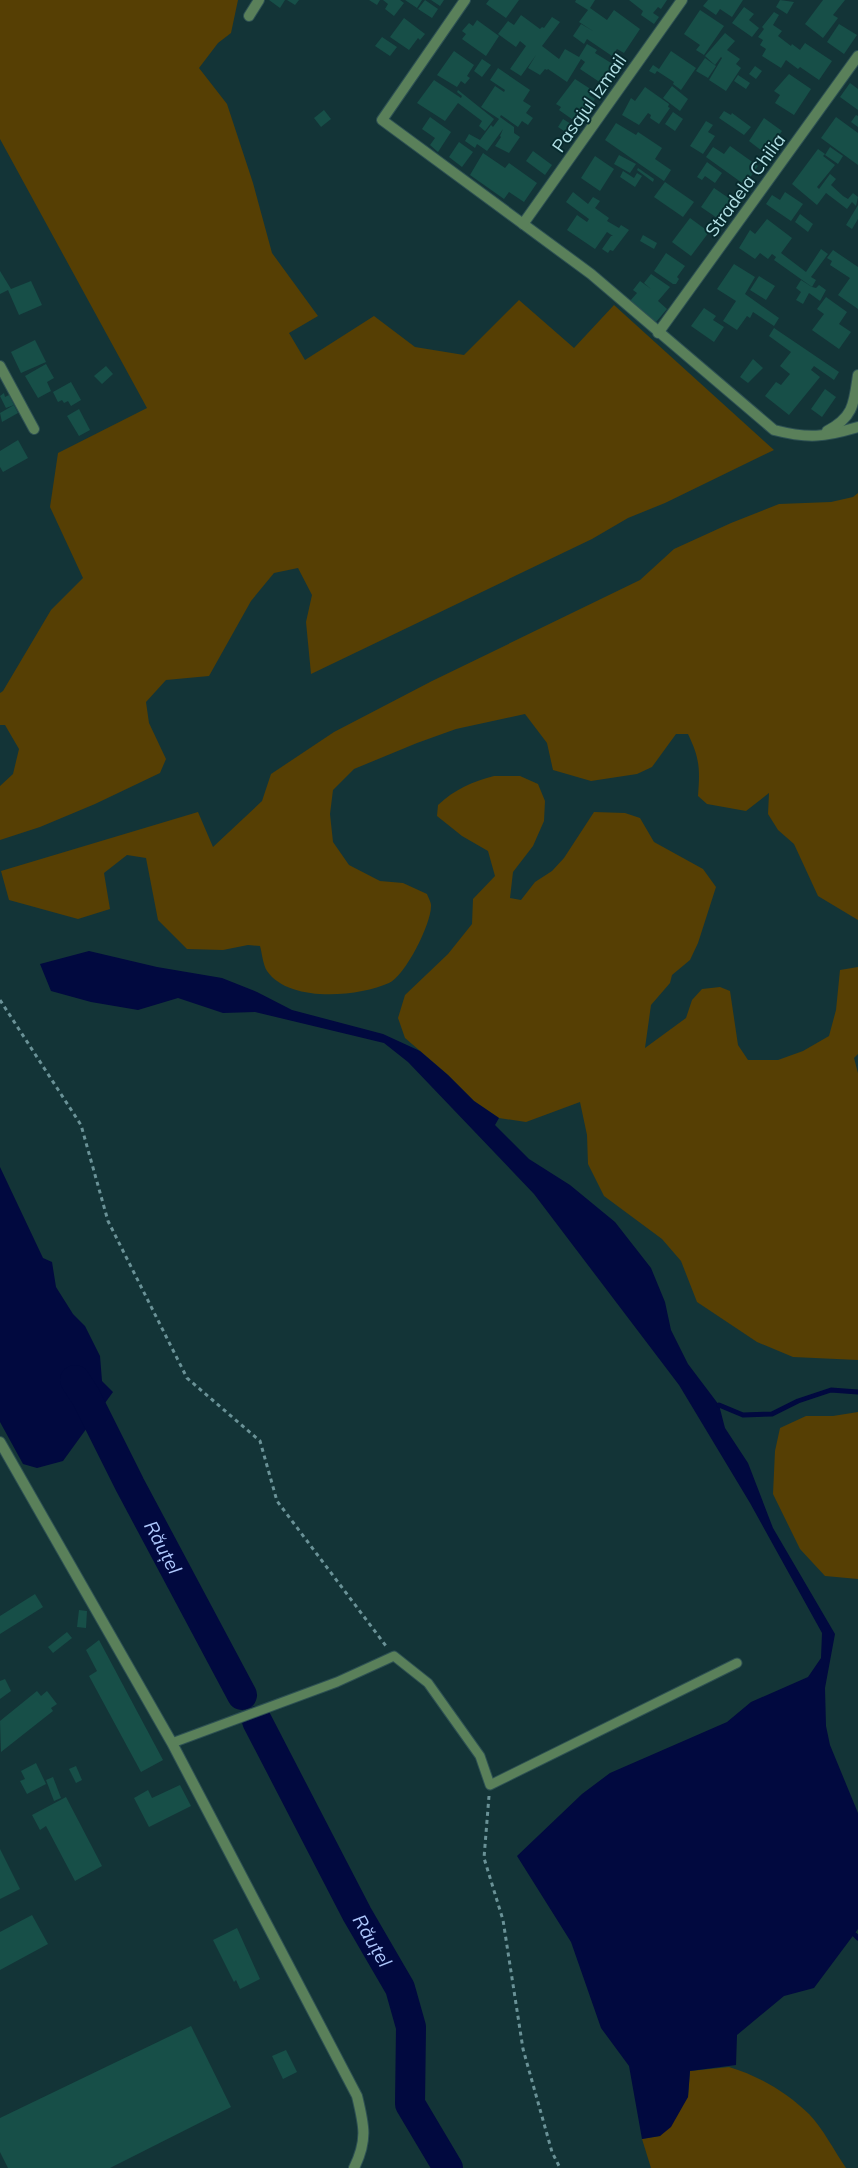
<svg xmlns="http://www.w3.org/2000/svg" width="858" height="2168" viewBox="0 0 858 2168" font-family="Mulish,sans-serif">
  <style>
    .green { fill: #563f04 }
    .water { fill: #01093f }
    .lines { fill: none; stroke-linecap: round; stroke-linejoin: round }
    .stream { stroke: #01093f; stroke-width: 5 }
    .river { stroke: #01093f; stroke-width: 30 }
    .building { fill: #174f48 }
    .lane-casing { stroke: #2d5053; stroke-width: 11 }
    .street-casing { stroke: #2d5053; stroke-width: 12 }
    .path { stroke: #6a9297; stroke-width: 3; stroke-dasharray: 4 4; stroke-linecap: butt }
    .lane { stroke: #5a805a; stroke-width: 9 }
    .street { stroke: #5a805a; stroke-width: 10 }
    .labels { text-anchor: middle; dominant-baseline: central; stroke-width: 4; stroke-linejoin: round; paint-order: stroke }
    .street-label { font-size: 18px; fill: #b3e1e6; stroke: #072a2d }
    .water-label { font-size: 19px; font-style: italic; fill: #adc7fc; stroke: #072a2d }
  </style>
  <rect width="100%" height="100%" fill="#133437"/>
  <g class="green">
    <path d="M0,0H238L231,33L218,43L199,68L227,104L253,183L272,253L318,316L289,333L305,360L374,316L415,347L464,355L519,300L574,348L614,305L774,450L665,503L628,518L592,539L311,674L306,622L312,595L298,568L274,573L251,601L209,676L166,680L146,702L149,723L166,759L160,773L95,804L40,827L0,840V786L13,774L19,749L5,725H0V693L3,691L51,610L83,578L50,507L58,453L147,408L0,139Z"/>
    <path d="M858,493V920L818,896L794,844L778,830L768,814L769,793L746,811L707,804L698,796C700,769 700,759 688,734H676L652,767L637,774L591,781L553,770L547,743L525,714L456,729L417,743L354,769L333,790L330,814L333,842L349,865L380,881L403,883L427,894C428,897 431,902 431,905C432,923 405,976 389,983C358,997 289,1003 267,971C263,965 262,953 260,946L248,945L223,950L187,949L158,920L146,858L127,855L104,873L110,909L78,919L9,900L1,871L198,812L213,847L262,801L271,774L334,732L432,681L640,580L674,549L731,523L779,504L831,502L853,497Z"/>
    <path d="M494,776H520L538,784L545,801L544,821L533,846L513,872L510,898L521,900L535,882L552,871L564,858L594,812L625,813L640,818L654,842L703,869L716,887L698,943L690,960L672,975L670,983L651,1005L645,1048L686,1018L692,1000L702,989L720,987L730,991L738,1045L748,1060H778L803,1051L829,1036L836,1010L840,970L858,967V1054L854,1058L858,1073V1360L793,1357L757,1342L697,1302L681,1261L662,1239L604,1196L588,1164L587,1135L580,1102L526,1122L499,1118L474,1101L448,1075L405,1038L398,1018L405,995L448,954L472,924L473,899L495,876L488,851L462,836L437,816L438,805C455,789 472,782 494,776Z"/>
    <path d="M858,1412V1579L825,1576L800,1549L773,1494L775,1451L780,1428L806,1416H833Z"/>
    <path d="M729,2067C759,2076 786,2092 809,2114C822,2127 835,2152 846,2168H651L642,2139L660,2136L688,2097L690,2071Z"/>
  </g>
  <g class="water">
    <path d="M89,951L157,967L222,978L257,992L292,1010L383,1034L420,1051L448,1075L474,1101L499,1118L495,1125L529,1159L570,1185L615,1222L651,1268L665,1302L671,1330L688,1364L719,1405L725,1428L748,1463L773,1528L835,1634L825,1688L826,1726L830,1745L858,1813V1929L814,1988L784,1996L737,2035L736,2065L690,2071L688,2097L671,2127L660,2136L642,2139L629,2066L601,2028L571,1942L517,1856L582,1794L610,1773L727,1722L751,1702L808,1677L821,1658L822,1633L750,1503L679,1385L534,1194L408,1062L384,1043L255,1012L223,1013L178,998L138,1010L91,1002L51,991L40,964Z"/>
    <path d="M0,1167L43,1258L52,1262L56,1287L73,1314L85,1326L100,1356L102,1381L113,1392L63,1461L37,1468L23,1464L0,1422Z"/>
  </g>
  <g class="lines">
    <g class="stream">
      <path d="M719,1405L743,1415L772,1414L798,1401L831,1390L858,1392"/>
      <path d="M855,1935L858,1938"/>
    </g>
    <g class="river">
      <path id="s1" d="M75,1380L86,1397L130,1485L242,1695"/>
      <path id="s2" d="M257,1721L357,1914L400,1988L411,2027L410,2104L448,2168"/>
    </g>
  </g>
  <g class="building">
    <path d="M269,0H285L280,8Z"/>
    <path d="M287,0H299L295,5Z"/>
    <path d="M369,0H380L377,5Z"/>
    <path d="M383,0H400L404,3L394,16L385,9L388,4Z"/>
    <path d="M405,0H422L417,8Z"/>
    <path d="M425,0L438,9L432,18L418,9Z"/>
    <path d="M431,0H444L440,6Z"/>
    <path d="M489,0H519L506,18L486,4Z"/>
    <path d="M576,0H595L590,8L607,20L614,10L640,29L624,53L617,49L612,56L587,39L584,44L573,36L581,24L593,31L579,22L588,10L575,2Z"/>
    <path d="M629,0H667L661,9L658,7L653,13L659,17L654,24L641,15L643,11Z"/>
    <path d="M708,0H743L732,17L720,9L716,15L703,6Z"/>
    <path d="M780,0L794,2L787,14L776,7Z"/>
    <path d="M823,0H845L833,15L838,18L823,38L805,24Z"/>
    <path d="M744,7L754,14L749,20L759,28L752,37L732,23Z"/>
    <path d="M700,10L724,26L704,55L696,50L700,45L684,34Z"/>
    <path d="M774,12L779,15L773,25L782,31L778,36L791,46L792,44L800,50L805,43L832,61L819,80L800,67L798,69L786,60L781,68L762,56L766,49L760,45L763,40L758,37L764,29L762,27Z"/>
    <path d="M521,15L540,29L542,27L544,28L552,17L560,22L542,46L559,59L565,49L579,57L587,44L597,50L595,53L616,66L604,85L580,69L585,62L581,59L567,82L548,69L547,70L545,69L540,75L528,68L536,55L521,76L510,69L526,46L520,41L516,47L498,34L508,21L514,25Z"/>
    <path d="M404,18L425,34L420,40L418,38L409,50L390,37Z"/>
    <path d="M477,20L499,36L486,56L462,39L466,34L462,31L469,23L473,26Z"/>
    <path d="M839,24L857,35L844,54L827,42Z"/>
    <path d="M725,33L735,41L727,50L740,59L736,64L741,68L726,91L709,80L722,58L721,57L715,65L705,56Z"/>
    <path d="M382,37L397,47L390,56L375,46Z"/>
    <path d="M454,51L474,65L467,76L470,78L465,84L461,81L457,87L437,75Z"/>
    <path d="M671,51L696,68L681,90L673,84L674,82L657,71L655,74L649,71L653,65L659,69Z"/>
    <path d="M705,58L716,66L708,78L696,71Z"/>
    <path d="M482,59L491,65L482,77L474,71Z"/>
    <path d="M755,66L762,71L756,79L749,74Z"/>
    <path d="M498,68L530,90L523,101L531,106L526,113L533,118L528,125L522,121L518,127L501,115L500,117L514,127V133L520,137L509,153L495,146L501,137L500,136L503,129L487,151L477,144L475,148L465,141L469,134L480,140L491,125L493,127L499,119L481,107L495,86L504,92L505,90L490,80Z"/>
    <path d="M789,74L811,89L794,115L775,103L780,95L774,91Z"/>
    <path d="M738,75L750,83L746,89L734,81Z"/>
    <path d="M575,79L592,90L589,95L595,99L580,120L578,119L576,122L559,110L561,107L556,104Z"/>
    <path d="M434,80L461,98L462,96L457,92L458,90L494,119L485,131L479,126L482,121L458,103L445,121L417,103Z"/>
    <path d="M850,83L858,89V110L840,97Z"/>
    <path d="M672,86L688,99L680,111L663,98Z"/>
    <path d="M645,87L669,104L668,107L670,108L659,124L650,118L651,115L648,113L639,125L622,115L631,98L635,101Z"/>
    <path d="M324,110L331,119L321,127L314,118Z"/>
    <path d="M724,111L731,115L732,113L751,127L744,135L719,118Z"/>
    <path d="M673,112L683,119L675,131L665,124Z"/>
    <path d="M856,115L858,116V127L851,122Z"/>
    <path d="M430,117L451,132L438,152L430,145L435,138L422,129Z"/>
    <path d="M836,117L858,133V165L821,138Z"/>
    <path d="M764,118L782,131L766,154L749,141Z"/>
    <path d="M563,119L579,129L573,137L558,127Z"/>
    <path d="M706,121L713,125L708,132L715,136L703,154L690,146Z"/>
    <path d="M616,123L636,135L638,132L662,148L655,159L671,170L664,181L605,140Z"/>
    <path d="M459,142L473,152L462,167L449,157Z"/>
    <path d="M730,146L758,166L745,185L706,157L713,147L724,154Z"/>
    <path d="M830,147L843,156L838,164L825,155Z"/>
    <path d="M818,149L825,154L823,156L835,165L817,187L819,189L830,174L836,179L831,185L843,196L848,199L853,193L858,197L856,206L852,202L847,209L826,193L817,205L792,184Z"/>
    <path d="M533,151L552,165L545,175L526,161Z"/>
    <path d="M483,153L505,168L509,163L537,183L524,202L509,192L504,199L470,175Z"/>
    <path d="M619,155L636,164L630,173L614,164Z"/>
    <path d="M595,156L614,169L600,191L581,178Z"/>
    <path d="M707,162L722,173L715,183L705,176L702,180L697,177Z"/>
    <path d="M638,168L654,179L653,182L637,170Z"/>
    <path d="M623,171L634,178L637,173L642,176L635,187L620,177Z"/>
    <path d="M665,182L694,202L683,217L654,197Z"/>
    <path d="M714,188L733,201L720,220L701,207Z"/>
    <path d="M573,192L588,204L593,197L600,201L595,208L609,218L607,221L619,228L621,225L629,230L613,251L610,250L608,253L602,249L611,236H613L607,232L595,249L567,230L577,215L587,222L589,219L566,202Z"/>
    <path d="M785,192L803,204L791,221L766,204L772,195L780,200Z"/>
    <path d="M858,205V219L852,229L846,225Z"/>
    <path d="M800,214L813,224L808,232L795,222Z"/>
    <path d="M690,218L709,232L691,256L672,242Z"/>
    <path d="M767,219L792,238L781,253L806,272L821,249L828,254L811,277L816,280L812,287L774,260L776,257L772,254L768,259L760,253L755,259L739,248L750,230L755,234Z"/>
    <path d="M643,235L657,243L654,249L640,241Z"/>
    <path d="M833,250L858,267V309L838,295L850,278L830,265L832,261L827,258Z"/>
    <path d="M666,253L685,266L677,277L679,279L676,284H673L654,271Z"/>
    <path d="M734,264L755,277L745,294L779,318L774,326L753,312L750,318L747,316L737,330L723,321L736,301L717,289Z"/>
    <path d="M0,271L11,289L31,281L42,305L19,315L8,290L0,294Z"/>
    <path d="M651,274L670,287L658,301L667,309L656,322L630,301L637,293L633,290L640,281L651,289L644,283Z"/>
    <path d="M759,276L775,286L766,300L750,290Z"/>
    <path d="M801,280L812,287L816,288L819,285L826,290L820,301L809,293L803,304L796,300L801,292L796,288Z"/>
    <path d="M826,297L847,312L839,324L851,332L839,349L812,330L824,314L817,309Z"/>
    <path d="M704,308L716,316L713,320L724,327L714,342L691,326Z"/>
    <path d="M774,328L839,372L834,380L814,366L811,370L820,377L789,415L765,396L776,382L781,385L790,374L780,366L791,352L769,336Z"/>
    <path d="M35,340L46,362L21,373L11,352Z"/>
    <path d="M753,359L763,368L748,383L740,377Z"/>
    <path d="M46,364L54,378L47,382L51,391L38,398L25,376Z"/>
    <path d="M106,366L113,374L102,384L94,376Z"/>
    <path d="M71,382L81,400L71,406L68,401L64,403L62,400L58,402L53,392Z"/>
    <path d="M825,389L836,397L822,417L811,409Z"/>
    <path d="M4,393L5,397L9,395L14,405L6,408L0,396Z"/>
    <path d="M14,405L18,413L2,422L0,413Z"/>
    <path d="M79,409L90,430L79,436L67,416Z"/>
    <path d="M18,440L28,458L3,472L0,467V451Z"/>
    <path d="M35,1594L43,1607L0,1634V1616Z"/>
    <path d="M79,1610L87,1611L86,1628L77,1627Z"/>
    <path d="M67,1632L72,1638L53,1653L48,1647Z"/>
    <path d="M99,1640L163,1760L141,1772L89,1676L97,1671L86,1650Z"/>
    <path d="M5,1679L11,1691L0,1699V1681Z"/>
    <path d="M37,1691L41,1696L47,1691L57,1704L51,1708L53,1711L1,1752L0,1721Z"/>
    <path d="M36,1763L46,1784L27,1794L20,1781L25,1779L21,1771Z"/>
    <path d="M76,1766L82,1780L76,1783L69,1769Z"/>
    <path d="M53,1777L61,1798L54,1801L46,1780Z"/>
    <path d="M180,1785L191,1806L149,1827L134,1798L148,1790L152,1798Z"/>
    <path d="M66,1797L102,1866L75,1881L46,1826L40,1830L32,1815Z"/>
    <path d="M0,1849L20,1889L0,1899Z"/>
    <path d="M32,1915L48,1944L0,1970V1932Z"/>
    <path d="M237,1928L260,1979L240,1989L236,1980L234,1982L213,1940Z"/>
    <path d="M191,2026L231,2107L110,2168H8L0,2152V2118Z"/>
    <path d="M286,2050L297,2072L283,2079L272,2056Z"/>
  </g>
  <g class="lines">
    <defs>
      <path id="lane" d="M172,1743L337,1682L394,1656L428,1683L480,1756L490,1785L737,1663"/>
      <g id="street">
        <path d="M465,0L382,120L591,274L774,430C809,439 824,437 858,427"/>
        <path d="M249,16L259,0"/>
        <path d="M523,224L682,0"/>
        <path d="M658,333L858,56"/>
        <path d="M0,366L34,429"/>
        <path d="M827,431C854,417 854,403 858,375"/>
        <path d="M0,1442L172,1743L357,2096C364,2125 368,2140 354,2168"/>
      </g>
    </defs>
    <use href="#lane" class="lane-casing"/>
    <use href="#street" class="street-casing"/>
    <g class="path">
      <path d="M0,1000L81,1125L108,1221L187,1378L260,1441L277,1501L386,1646"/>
      <path d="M489,1796L484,1858L503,1920L523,2049L552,2152L560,2168"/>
    </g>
    <use href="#lane" class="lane"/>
    <use href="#street" class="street"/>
  </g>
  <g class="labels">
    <g class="street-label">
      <text transform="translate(589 103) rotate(-55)">Pasajul Izmail</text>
      <text transform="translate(745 185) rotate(-54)">Stradela Chilia</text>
    </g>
    <g class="water-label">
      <text stroke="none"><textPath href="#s1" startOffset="189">Răuțel</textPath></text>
      <text stroke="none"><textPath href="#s2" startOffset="248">Răuțel</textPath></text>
    </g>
  </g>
</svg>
